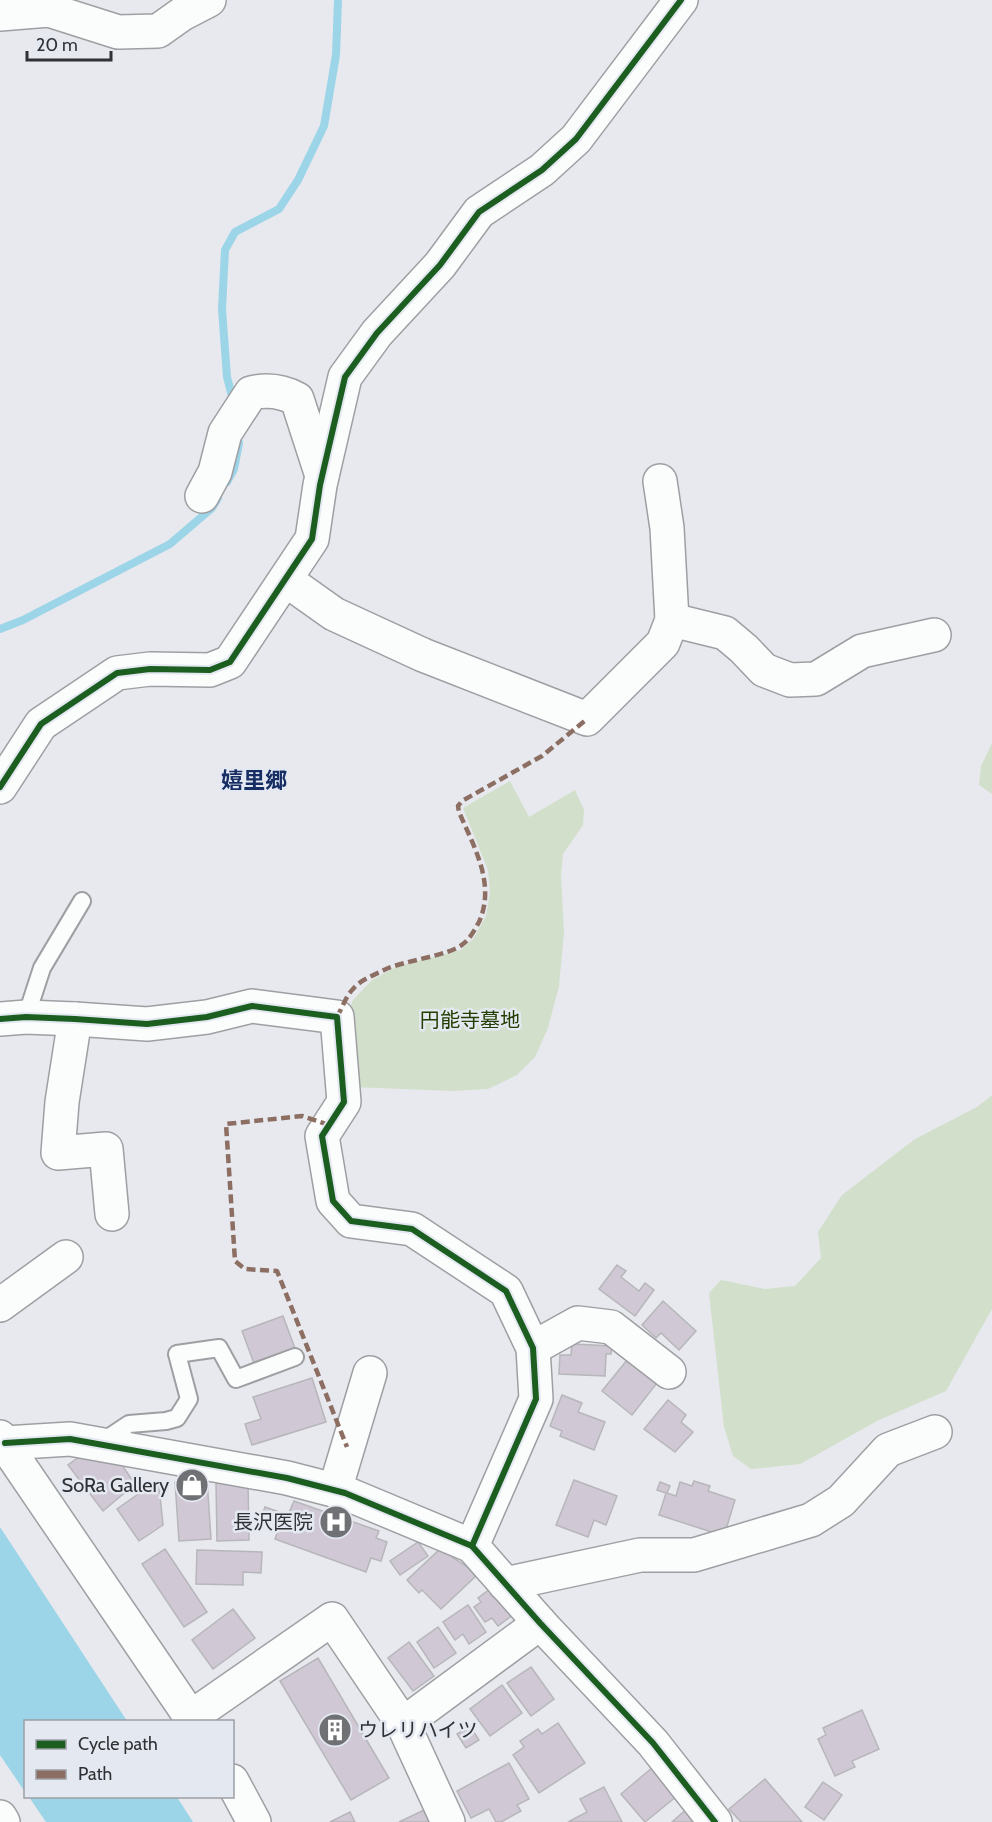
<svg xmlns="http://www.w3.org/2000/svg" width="992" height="1822" viewBox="0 0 992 1822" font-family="Cabin,'Noto Sans JP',sans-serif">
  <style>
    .green { fill: #d2dfcb }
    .water { fill: #9cd4e8 }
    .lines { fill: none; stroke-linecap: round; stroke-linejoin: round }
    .stream { stroke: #9cd4e8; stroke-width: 8 }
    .building { fill: #d0c9d5; stroke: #b7b6ba; stroke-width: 1.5 }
    .service-casing { stroke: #9e9fa3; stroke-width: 20 }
    .minor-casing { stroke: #9e9fa3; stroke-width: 36 }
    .tertiary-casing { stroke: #9e9fa3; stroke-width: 36 }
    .primary-casing { stroke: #9e9fa3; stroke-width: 36 }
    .service { stroke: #fbfcfc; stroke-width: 16 }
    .minor { stroke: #fbfcfc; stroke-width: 33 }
    .tertiary { stroke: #fbfcfc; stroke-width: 33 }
    .primary { stroke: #fbfcfc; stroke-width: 33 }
    .quiet { stroke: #8d6e63; stroke-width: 4.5; stroke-dasharray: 9 4.5; stroke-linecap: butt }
    .cycleway-casing { stroke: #e4e8f1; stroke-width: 10 }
    .cycleway { stroke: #1b5e20; stroke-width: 6 }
    .labels { text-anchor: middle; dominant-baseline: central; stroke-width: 5; stroke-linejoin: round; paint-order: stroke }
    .park-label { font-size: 20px; fill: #233e00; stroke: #e4e8f1 }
    .poi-label { font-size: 20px; fill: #303134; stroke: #e4e8f1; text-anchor: end }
    .quarter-label { font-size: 22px; font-weight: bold; fill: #172e64; stroke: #e4e8f1 }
  </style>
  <rect width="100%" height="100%" fill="#e7e9ee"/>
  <g class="green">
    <path d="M992,743V794L979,785L981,766Z"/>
    <path d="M510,781L529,817L575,790L584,810L583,825L563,854L561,875L564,932L559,986L548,1028L535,1057L517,1075L488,1089L453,1091L352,1087L346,1018L353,1000L372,980L398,966L461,950L473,939L486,916L490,892L488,870L463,808Z"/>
    <path d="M992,1095V1309L946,1391L879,1420L800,1464L751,1469L733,1456L724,1427L709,1293L721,1280L765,1289L795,1286L821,1258L818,1232L842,1195L915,1139L977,1107Z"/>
  </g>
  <g class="water">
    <path d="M0,1527L127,1721L26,1722L25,1792L0,1755Z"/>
    <path d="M29,1797H177L193,1822H46Z"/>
  </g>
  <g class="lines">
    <g class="stream">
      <path d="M234,404L227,377L222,309L225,250L235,232L279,209L298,180L324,126L336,55L338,0"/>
      <path d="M227,482L234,469L239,443"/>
      <path d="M0,629L23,620L170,544L212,508L218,498"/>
    </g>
  </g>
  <g class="building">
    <path d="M617,1265L626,1271L621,1277L639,1291L645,1283L654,1290L635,1316L599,1289Z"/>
    <path d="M663,1301L696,1331L679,1350L661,1333L656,1338L642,1325Z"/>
    <path d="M283,1316L296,1351L255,1366L242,1331Z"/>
    <path d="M572,1344L612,1346L611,1354H606L605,1376L559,1374L560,1355H571Z"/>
    <path d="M627,1360L657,1383L632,1415L602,1391Z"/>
    <path d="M312,1378L326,1422L252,1445L245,1424L261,1419L253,1397Z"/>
    <path d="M562,1395L582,1403L578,1412L605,1422L594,1450L560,1436L562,1431L550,1426Z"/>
    <path d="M668,1400L686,1415L681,1422L693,1432L675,1452L644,1429Z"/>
    <path d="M79,1457L122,1465L135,1484L103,1511L68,1465Z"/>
    <path d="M207,1479L211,1539L179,1541L175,1482Z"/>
    <path d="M574,1480L617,1496L606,1525L594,1520L588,1537L556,1525Z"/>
    <path d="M694,1481L710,1486L708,1491L735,1500L724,1536L659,1515L666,1493L657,1490L660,1482L670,1486L667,1493L676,1496L680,1482L692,1486Z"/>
    <path d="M248,1482L249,1540L217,1541L216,1483Z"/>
    <path d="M159,1486L163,1525L139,1541L117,1509L147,1488Z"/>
    <path d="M294,1501L379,1531L376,1538L387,1542L381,1561L371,1558L366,1572L275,1539L280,1525L261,1518L265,1507L288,1515Z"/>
    <path d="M418,1542L428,1556L400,1575L390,1561Z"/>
    <path d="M165,1549L207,1612L184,1627L142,1564Z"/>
    <path d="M440,1549L478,1574L441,1609L422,1590L419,1593L407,1580Z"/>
    <path d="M197,1550L262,1552L261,1573L243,1572V1585L196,1584Z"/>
    <path d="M494,1586L514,1614L498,1626L492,1618L485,1622L474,1607L481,1602L478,1598Z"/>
    <path d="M468,1605L486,1632L469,1644L463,1634L455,1640L443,1622Z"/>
    <path d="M233,1609L255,1638L213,1669L192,1640Z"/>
    <path d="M438,1627L456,1653L434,1668L417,1642Z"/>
    <path d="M409,1642L434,1676L413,1691L388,1658Z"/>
    <path d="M318,1658L389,1778L351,1800L280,1681Z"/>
    <path d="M531,1667L554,1699L531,1716L507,1683Z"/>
    <path d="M502,1685L522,1713L490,1736L470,1709Z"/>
    <path d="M862,1710L879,1749L852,1761L855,1767L835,1776L818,1739L826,1735L823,1728Z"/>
    <path d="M558,1723L585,1763L539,1793L513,1755L524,1747L520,1741L538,1729L542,1734Z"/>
    <path d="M470,1726L479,1740L466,1748L457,1734Z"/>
    <path d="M509,1763L529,1799L517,1805L521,1811L501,1822H496L489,1809L471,1818L457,1791Z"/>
    <path d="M653,1767L677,1796L645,1822L621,1794Z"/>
    <path d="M765,1779L802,1822H741L729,1809Z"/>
    <path d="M823,1782L842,1795L824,1820L805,1807Z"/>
    <path d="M604,1787L622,1822H568L587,1812L580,1799Z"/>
    <path d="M689,1807L698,1822H672Z"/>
    <path d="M424,1810L430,1822H399Z"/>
    <path d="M350,1812L355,1822H330Z"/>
  </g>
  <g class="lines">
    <defs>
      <g id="service">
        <path d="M26,1017L42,968L82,901"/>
        <path d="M102,1442L129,1424L166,1421L177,1418L189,1399L177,1354L219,1348L236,1379L295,1357"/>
      </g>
      <g id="minor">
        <path d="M0,14L49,10L118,32L158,31L182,14L209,0"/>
        <path d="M202,496L215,472L225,433L251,393C268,389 282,391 297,399L322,476"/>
        <path d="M286,580L334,614L423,655L587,719L663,643L672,620L667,528L660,481"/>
        <path d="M672,620L725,633L744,649L764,670L790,680L816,679L862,651L934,635"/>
        <path d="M0,787L41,724L117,673L150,669L210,670L230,662L312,539L320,485L345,377L377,333L440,265L479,212L542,170L576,139L681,0"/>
        <path d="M0,1019L26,1017L75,1019L147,1024L207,1017L252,1006L337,1017L344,1102L322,1136L333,1201L351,1221L412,1229L506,1291L533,1348L536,1399L472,1546"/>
        <path d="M75,1019L62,1102L58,1153L106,1149L112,1214"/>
        <path d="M0,1305L66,1257"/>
        <path d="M533,1348L578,1323L611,1327L669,1372"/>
        <path d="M5,1443L70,1439L287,1478L345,1493L472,1546L540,1623L653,1743L715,1822"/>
        <path d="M335,1490L370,1373"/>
        <path d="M505,1584L640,1555H694L811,1520L841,1501L888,1450L935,1432"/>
        <path d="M191,1717L332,1619L403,1724L448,1822"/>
        <path d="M403,1724L540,1623"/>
      </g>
      <g id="tertiary">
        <path d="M0,1437L194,1722"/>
        <path d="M232,1781L254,1822"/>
      </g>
      <path id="primary" d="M0,1817L3,1822"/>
    </defs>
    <use href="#service" class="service-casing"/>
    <use href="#minor" class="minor-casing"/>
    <use href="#tertiary" class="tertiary-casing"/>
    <use href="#primary" class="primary-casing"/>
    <use href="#service" class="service"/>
    <use href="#minor" class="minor"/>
    <use href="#tertiary" class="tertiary"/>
    <use href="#primary" class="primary"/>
    <g class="quiet">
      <path d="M337,1017C342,1008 346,996 353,989C360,980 374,975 384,970C405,960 449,956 463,944C470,939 475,929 479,922C496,884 474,847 459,812L458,806L462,801L542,756L587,719"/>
      <path d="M329,1125L302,1116L226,1124L235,1261L245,1269L277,1271L347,1447"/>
    </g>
    <defs>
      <g id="cycleway">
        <path d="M0,787L41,724L117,673L150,669L210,670L230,662L312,539L320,485L345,377L377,333L440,265L479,212L542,170L576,139L681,0"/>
        <path d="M0,1019L26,1017L75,1019L147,1024L207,1017L252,1006L337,1017L344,1102L322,1136L333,1201L351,1221L412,1229L506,1291L533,1348L536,1399L472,1546"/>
        <path d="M5,1443L70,1439L287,1478L345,1493L472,1546L540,1623L653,1743L715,1822"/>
      </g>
    </defs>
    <use href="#cycleway" class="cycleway-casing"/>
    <use href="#cycleway" class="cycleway"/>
  </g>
  <defs>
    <symbol id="shop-disc" viewBox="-11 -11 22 22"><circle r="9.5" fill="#707175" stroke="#e4e8f1"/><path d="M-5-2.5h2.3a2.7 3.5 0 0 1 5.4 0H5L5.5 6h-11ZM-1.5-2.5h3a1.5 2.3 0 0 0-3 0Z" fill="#fff"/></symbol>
    <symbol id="hospital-disc" viewBox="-11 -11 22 22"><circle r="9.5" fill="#707175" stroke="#e4e8f1"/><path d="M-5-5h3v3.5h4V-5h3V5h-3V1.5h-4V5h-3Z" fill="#fff"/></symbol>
    <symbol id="building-disc" viewBox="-11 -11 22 22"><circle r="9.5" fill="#707175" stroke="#e4e8f1"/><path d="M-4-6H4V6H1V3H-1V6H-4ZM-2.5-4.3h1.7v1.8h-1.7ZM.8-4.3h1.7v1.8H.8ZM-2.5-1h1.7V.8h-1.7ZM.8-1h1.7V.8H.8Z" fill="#fff"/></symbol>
  </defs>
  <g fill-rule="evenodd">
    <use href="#shop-disc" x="173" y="1466" width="38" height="38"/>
    <use href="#hospital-disc" x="317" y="1503" width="38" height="38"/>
    <use href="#building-disc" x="316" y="1711" width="38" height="38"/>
  </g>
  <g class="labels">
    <g class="park-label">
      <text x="470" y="1020">円能寺墓地</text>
    </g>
    <g class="poi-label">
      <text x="169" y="1485">SoRa Gallery</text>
      <text x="313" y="1522">長沢医院</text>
      <text x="358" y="1730" text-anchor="start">ウレリハイツ</text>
    </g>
    <g class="quarter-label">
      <text x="254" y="780">嬉里郷</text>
    </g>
  </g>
  <rect x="24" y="1720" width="210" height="78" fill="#e4e8f1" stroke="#9c9fa5" stroke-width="1.5"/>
  <rect x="36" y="1740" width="30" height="9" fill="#1b5e20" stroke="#9c9fa5" stroke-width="1.5"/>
  <text x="78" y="1750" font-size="18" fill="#303134">Cycle path</text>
  <rect x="36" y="1770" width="30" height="9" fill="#8d6e63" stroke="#9c9fa5" stroke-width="1.5"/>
  <text x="78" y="1780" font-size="18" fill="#303134">Path</text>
  <path d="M27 51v9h84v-9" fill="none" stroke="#303134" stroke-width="3"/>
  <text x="36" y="51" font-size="18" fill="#303134" stroke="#e4e8f1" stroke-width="4.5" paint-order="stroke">20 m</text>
</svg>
